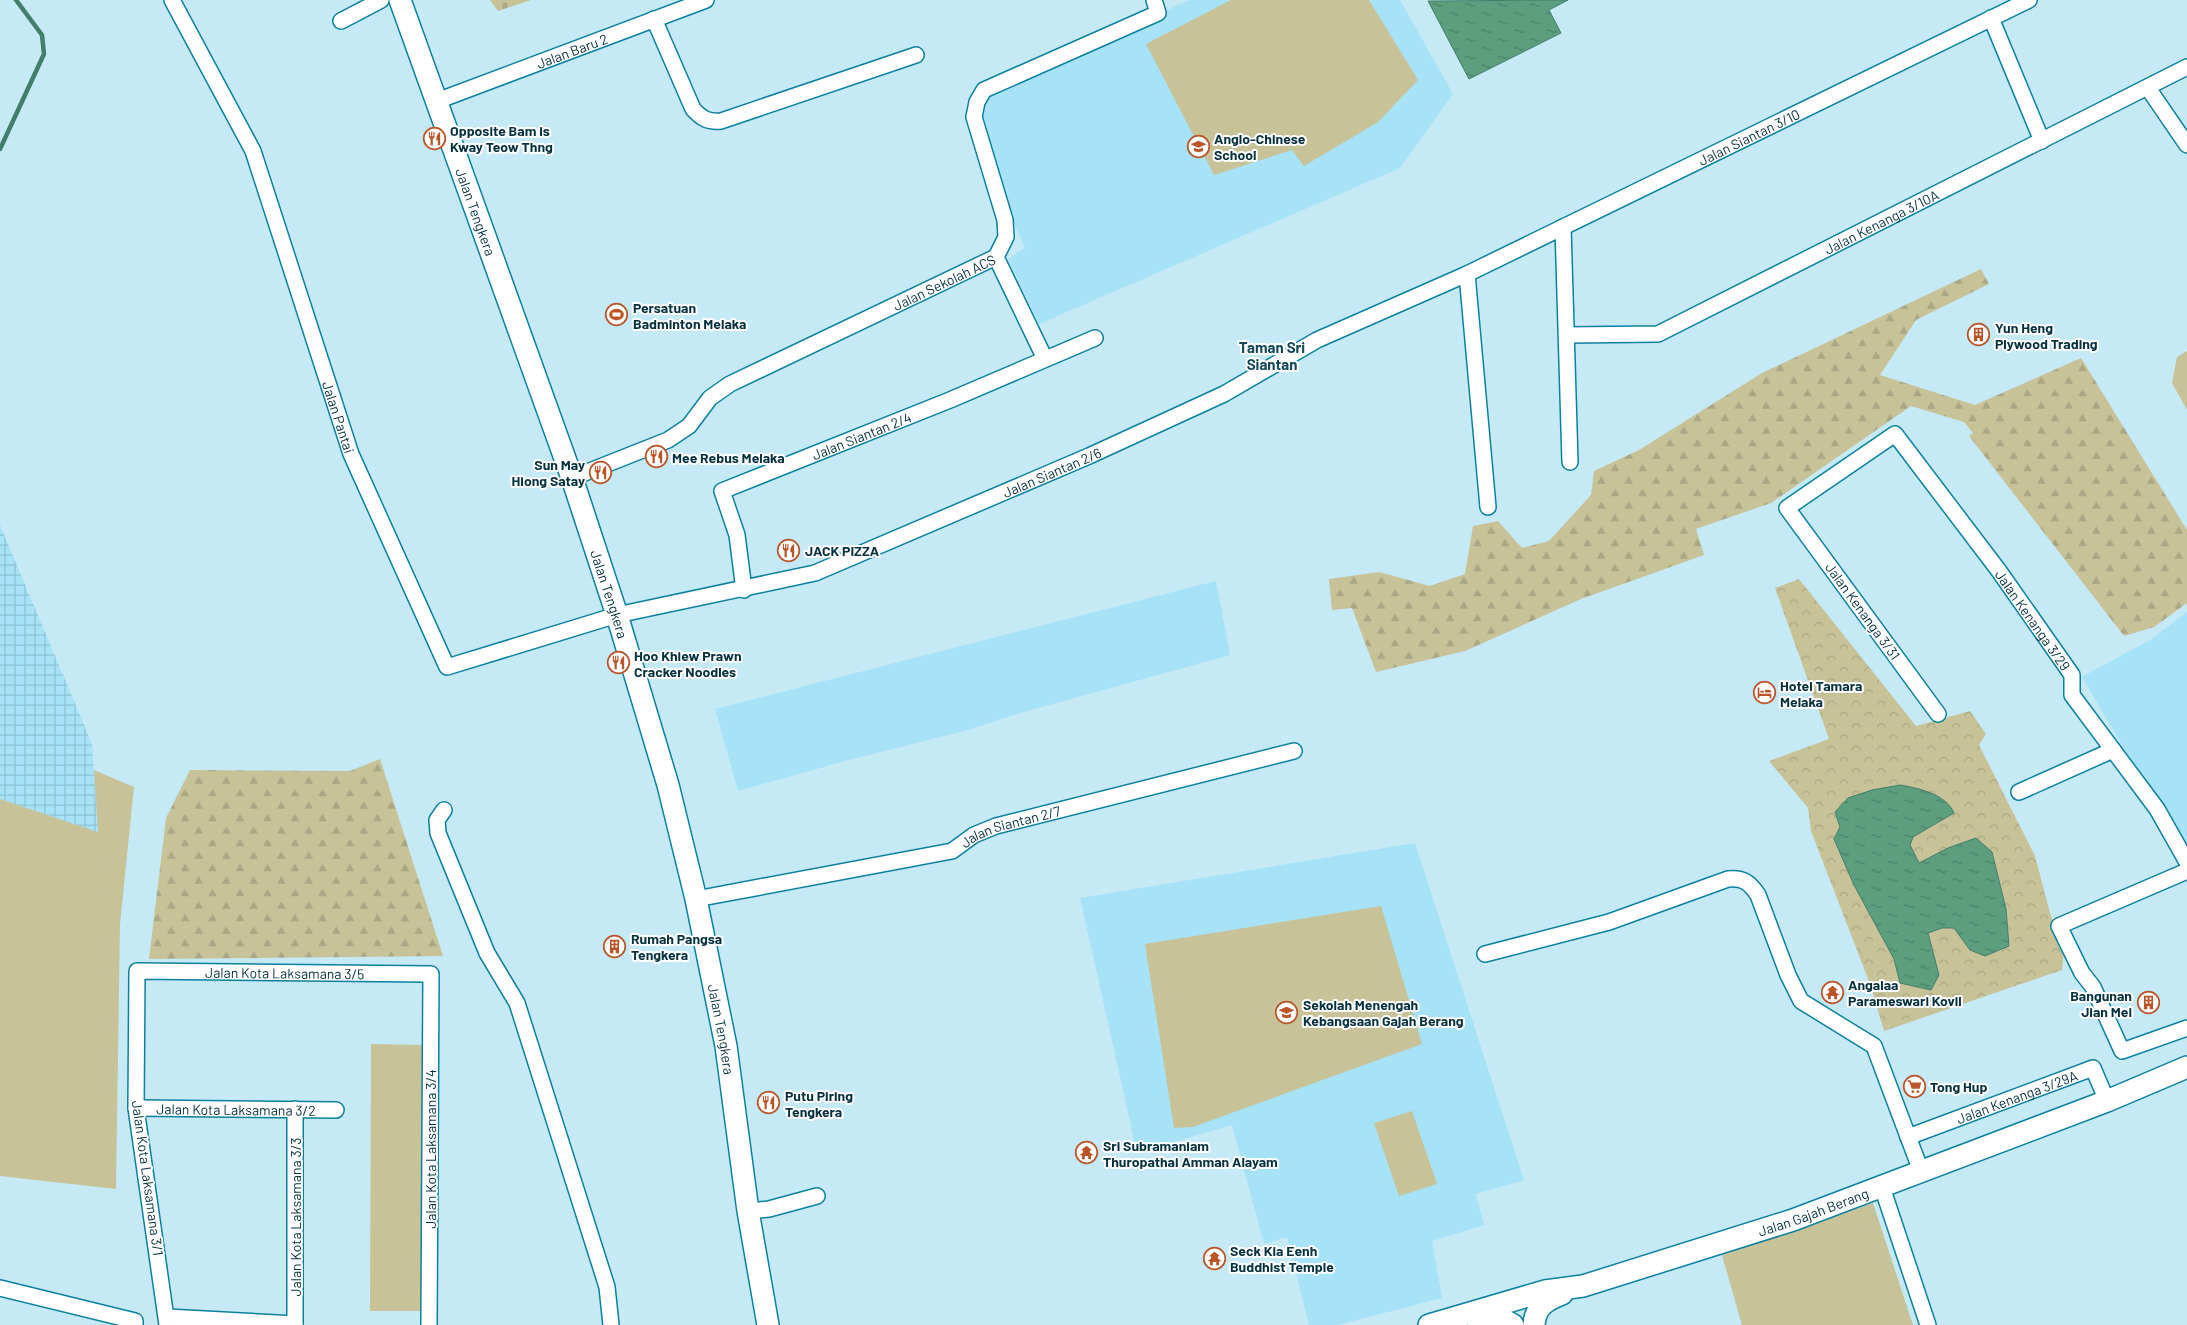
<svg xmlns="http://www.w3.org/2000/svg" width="2187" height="1325" viewBox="0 0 2187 1325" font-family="Barlow,sans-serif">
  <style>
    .built { fill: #a7e2f7 }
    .industrial { fill: url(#industrial-grid) }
    .grass { fill: #c7c298 }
    .forest { fill: url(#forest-firs) }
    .cemetery { fill: url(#cemetery-stones) }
    .park { fill: url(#park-crowns) }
    .water { fill: url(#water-ripples); stroke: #427e6b }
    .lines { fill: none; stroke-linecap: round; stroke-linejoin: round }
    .stream { stroke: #427e6b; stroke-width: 4.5 }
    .street-casing { stroke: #0c819f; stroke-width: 18 }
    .secondary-casing { stroke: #0c819f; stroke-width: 24 }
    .street { stroke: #fff; stroke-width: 15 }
    .secondary { stroke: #fff; stroke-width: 21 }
    .labels { text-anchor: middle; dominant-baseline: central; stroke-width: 4; stroke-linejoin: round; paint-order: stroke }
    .street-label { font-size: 14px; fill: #06323f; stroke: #fff }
    .poi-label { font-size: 14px; font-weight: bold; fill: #06323f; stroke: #fff; text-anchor: start }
    .neighbourhood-label { font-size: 15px; font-weight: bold; fill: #144a5a; stroke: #fff }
  </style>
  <defs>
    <pattern id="industrial-grid" width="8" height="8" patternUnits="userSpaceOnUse" patternTransform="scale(1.25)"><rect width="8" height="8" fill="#a7e2f7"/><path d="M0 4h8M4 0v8" fill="none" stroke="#8ec2d5"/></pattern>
    <pattern id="forest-firs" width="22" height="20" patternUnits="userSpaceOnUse" patternTransform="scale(1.25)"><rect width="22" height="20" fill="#c7c298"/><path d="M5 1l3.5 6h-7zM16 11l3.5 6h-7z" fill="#a9a784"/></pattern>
    <pattern id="cemetery-stones" width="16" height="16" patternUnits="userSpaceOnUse" patternTransform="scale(1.25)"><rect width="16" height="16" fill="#c7c298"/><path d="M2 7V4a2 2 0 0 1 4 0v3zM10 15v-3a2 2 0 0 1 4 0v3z" fill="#a9a784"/></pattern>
    <pattern id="park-crowns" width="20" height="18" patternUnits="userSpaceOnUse" patternTransform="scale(1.25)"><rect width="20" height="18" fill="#c7c298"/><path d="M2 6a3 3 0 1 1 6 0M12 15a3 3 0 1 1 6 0" fill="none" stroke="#a9a784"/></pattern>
    <pattern id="water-ripples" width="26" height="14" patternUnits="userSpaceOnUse" patternTransform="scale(1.25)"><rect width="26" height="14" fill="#5c9e7e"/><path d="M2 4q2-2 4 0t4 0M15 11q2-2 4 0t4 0" fill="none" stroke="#4a8169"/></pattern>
  </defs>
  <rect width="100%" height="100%" fill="#c6e9f6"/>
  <g class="built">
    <path d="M1189,0H1400L1453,94L1400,168L1039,324L1008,259L1025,248L971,123L989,93Z"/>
    <path d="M1216,581L1230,655L1013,715L968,730L845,761L738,791L715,709Z"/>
    <path d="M2187,612V856L2082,677L2150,640Z"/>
    <path d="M1415,843L1524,1180L1476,1194L1484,1225L1432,1241L1442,1298L1338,1325H1309L1287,1237L1264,1244L1232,1125L1137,1153L1080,898Z"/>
  </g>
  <path class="industrial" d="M0,525L92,744L98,832L0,799Z"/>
  <g class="grass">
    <path d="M1231,0H1369L1418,80L1378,122L1304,166L1292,150L1214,175L1146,44Z"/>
    <path d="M2187,351V410L2172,383L2177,357Z"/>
    <path d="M94,770L134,787L120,924L116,1189L0,1176V799L98,832Z"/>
    <path d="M1381,906L1422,1044L1193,1127L1174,1128L1145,944Z"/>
    <path d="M371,1044L423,1045L422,1311H370Z"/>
    <path d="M1412,1111L1437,1184L1399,1196L1374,1123Z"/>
    <path d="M1873,1203L1913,1325H1742L1722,1255Z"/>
  </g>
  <g class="forest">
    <path d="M1981,269L1989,284L1916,320L1880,375L1975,405L2081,358L2187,530V603L2154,627L2124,636L1969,436L1973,433L1964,422L1911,406L1771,503L1696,529L1704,555L1581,599L1465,651L1376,672L1352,608L1332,610L1329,579L1379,572L1430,586L1465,574L1473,526L1498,521L1522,548L1549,541L1591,495L1594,471L1639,450L1762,373Z"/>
    <path d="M380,759L443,956L149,959L166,818L190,770L350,771Z"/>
  </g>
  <path class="cemetery" d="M490,0H531L498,11Z"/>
  <path class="park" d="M1799,579L1916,726L1970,711L1986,734L1979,745L2035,856L2050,913L2064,950L2062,970L1884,1031L1870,984L1811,831L1808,808L1769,761L1829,739L1775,588Z"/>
  <g class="water">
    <path d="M1568,0L1549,10L1561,33L1469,79L1428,1Z"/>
    <path d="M1900,785C1918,788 1946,794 1954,813L1913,837L1910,845L1919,863L1948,848L1976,838L1992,852L2006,909L2009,946L1985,956L1970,950L1954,928H1942L1928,933L1939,975L1931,990L1900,983L1894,959L1854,885L1834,839L1840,827L1835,812L1848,798L1872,790Z"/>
  </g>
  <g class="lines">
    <path class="stream" d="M0,149L44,54L42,35L16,0"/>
    <defs>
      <g id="street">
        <path id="s1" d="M172,0L253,151L351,454L447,667L617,615L815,573L1089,456L1224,394L1317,340L1467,274L2029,0"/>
        <path d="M1991,18L2042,141"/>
        <path d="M654,19L693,109C702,119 708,122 721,121L916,55"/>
        <path d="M341,21L381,0"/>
        <path d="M2148,88L2187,145"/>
        <path id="s2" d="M437,101L706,0"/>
        <path d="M1563,227L1570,462"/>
        <path d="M996,257L1045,359"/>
        <path d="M1467,274L1488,507"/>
        <path id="s3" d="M1567,335L1658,334L2187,67"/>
        <path id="s4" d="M572,478L668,440L689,426L710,398L730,384L996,257L1006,237L1005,220L974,117L977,102L984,90L1158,13L1154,0"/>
        <path id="s5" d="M744,590L737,535L722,491L950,400L1095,338"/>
        <path id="s6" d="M1938,714L1787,508L1895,434L1999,571L2072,675V695L2157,809L2187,862"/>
        <path d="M2019,792L2113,750"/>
        <path d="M444,810L437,820L438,833L487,953L517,1003L607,1287L611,1325"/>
        <path d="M2187,871L2059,926L2082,973L2093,987L2122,1051L2187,1028"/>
        <path id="s7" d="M696,899L952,851L974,835L996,826L1294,751"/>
        <path d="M1485,954L1609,922L1728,879C1743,877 1750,883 1758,895L1788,975L1801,1001L1874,1046L1921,1171"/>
        <path id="s8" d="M136,1108L336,1110"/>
        <path id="s9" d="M1908,1137L2093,1068L2107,1101"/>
        <path d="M1882,1187L1928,1325"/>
        <path d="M748,1211L769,1209L817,1196"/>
        <path d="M0,1288L135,1321V1325"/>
        <path d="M167,1317L295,1324"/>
        <path id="s10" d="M167,1325L136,1108L137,971L431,974L429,1325"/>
        <path d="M295,1325V1109"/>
      </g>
      <g id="secondary">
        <path id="s11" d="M400,0L572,478L617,615L668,785L696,899L726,1046L748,1211L768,1325"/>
        <path d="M1475,1317L1497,1316L1513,1325"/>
        <path id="s12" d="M1429,1325L1545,1291L1583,1286L1793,1220L2107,1101L2187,1067"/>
        <path d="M1534,1325C1535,1307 1546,1300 1562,1294"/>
      </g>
    </defs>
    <use href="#street" class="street-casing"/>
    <use href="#secondary" class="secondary-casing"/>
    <use href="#street" class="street"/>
    <use href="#secondary" class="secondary"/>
  </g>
  <defs>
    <symbol id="restaurant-ring" viewBox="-11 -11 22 22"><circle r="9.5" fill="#fff" stroke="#bb5529" stroke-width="1.5"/><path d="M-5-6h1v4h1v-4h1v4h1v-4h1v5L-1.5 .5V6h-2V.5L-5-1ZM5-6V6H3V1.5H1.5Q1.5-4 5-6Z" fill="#bb5529"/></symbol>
    <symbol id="school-ring" viewBox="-11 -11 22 22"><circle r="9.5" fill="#fff" stroke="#bb5529" stroke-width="1.5"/><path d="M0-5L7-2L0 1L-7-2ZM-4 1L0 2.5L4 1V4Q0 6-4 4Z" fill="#bb5529"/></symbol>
    <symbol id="stadium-ring" viewBox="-11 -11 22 22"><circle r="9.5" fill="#fff" stroke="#bb5529" stroke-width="1.5"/><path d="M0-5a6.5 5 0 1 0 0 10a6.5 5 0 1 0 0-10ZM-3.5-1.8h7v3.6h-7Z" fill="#bb5529"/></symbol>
    <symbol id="building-ring" viewBox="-11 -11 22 22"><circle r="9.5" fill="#fff" stroke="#bb5529" stroke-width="1.5"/><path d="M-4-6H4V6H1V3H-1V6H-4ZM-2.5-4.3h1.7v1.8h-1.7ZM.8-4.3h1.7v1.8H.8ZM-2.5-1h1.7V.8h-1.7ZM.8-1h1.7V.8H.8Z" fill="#bb5529"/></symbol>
    <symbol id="hotel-ring" viewBox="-11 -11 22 22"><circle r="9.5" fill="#fff" stroke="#bb5529" stroke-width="1.5"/><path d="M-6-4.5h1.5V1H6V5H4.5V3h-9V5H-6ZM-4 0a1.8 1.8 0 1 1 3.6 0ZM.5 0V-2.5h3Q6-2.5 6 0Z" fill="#bb5529"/></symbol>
    <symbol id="temple-ring" viewBox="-11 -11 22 22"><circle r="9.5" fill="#fff" stroke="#bb5529" stroke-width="1.5"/><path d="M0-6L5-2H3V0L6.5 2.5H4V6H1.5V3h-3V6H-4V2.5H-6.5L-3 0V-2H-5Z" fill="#bb5529"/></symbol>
    <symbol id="supermarket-ring" viewBox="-11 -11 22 22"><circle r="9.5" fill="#fff" stroke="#bb5529" stroke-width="1.5"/><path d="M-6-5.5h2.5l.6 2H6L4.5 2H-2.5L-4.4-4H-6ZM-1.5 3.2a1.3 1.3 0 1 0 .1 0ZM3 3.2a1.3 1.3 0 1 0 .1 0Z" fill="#bb5529"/></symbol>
  </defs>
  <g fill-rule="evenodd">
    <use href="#restaurant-ring" x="422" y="126" width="25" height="25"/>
    <use href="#school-ring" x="1186" y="134" width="25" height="25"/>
    <use href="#stadium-ring" x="604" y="302" width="25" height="25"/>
    <use href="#building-ring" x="1966" y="322" width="25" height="25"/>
    <use href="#restaurant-ring" x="644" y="444" width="25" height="25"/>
    <use href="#restaurant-ring" x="588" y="460" width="25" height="25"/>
    <use href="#restaurant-ring" x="776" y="538" width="25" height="25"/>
    <use href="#restaurant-ring" x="606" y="650" width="25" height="25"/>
    <use href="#hotel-ring" x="1752" y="680" width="25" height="25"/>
    <use href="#building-ring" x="602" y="934" width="25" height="25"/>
    <use href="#temple-ring" x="1820" y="980" width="25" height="25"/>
    <use href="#building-ring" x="2136" y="990" width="25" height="25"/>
    <use href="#school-ring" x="1274" y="1000" width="25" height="25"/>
    <use href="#supermarket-ring" x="1902" y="1074" width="25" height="25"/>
    <use href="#restaurant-ring" x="756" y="1090" width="25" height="25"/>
    <use href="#temple-ring" x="1074" y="1140" width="25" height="25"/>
    <use href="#temple-ring" x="1202" y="1246" width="25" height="25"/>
  </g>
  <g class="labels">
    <g class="street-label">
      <text stroke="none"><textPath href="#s2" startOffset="144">Jalan Baru 2</textPath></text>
      <text stroke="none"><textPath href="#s1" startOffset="2135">Jalan Siantan 3/10</textPath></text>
      <text stroke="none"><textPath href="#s11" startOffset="225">Jalan Tengkera</textPath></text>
      <text stroke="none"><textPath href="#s3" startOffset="341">Jalan Kenanga 3/10A</textPath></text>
      <text stroke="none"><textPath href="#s4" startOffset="425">Jalan Sekolah ACS</textPath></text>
      <text stroke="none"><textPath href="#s1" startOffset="451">Jalan Pantai</textPath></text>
      <text stroke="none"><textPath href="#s5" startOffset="252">Jalan Siantan 2/4</textPath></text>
      <text stroke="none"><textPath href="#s1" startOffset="1361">Jalan Siantan 2/6</textPath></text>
      <text stroke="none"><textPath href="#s11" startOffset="630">Jalan Tengkera</textPath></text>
      <text transform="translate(1863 611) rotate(54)">Jalan Kenanga 3/31</text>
      <text stroke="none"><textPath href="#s6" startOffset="618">Jalan Kenanga 3/29</textPath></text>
      <text stroke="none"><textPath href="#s7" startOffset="325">Jalan Siantan 2/7</textPath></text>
      <text stroke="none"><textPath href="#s10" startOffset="504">Jalan Kota Laksamana 3/5</textPath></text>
      <text stroke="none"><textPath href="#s11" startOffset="1080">Jalan Tengkera</textPath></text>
      <text stroke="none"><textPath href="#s9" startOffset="116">Jalan Kenanga 3/29A</textPath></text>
      <text stroke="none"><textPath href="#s8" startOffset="100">Jalan Kota Laksamana 3/2</textPath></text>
      <text transform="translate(430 1149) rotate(-90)">Jalan Kota Laksamana 3/4</text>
      <text transform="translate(148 1178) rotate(82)">Jalan Kota Laksamana 3/1</text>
      <text stroke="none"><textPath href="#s12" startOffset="401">Jalan Gajah Berang</textPath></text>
      <text transform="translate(295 1217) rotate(-90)">Jalan Kota Laksamana 3/3</text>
    </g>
    <g class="poi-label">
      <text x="450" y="130">Opposite Bam is<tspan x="450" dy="16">Kway Teow Thng</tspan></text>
      <text x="1214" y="138">Anglo-Chinese<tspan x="1214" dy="16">School</tspan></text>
      <text x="633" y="307">Persatuan<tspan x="633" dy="16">Badminton Melaka</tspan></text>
      <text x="1995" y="327">Yun Heng<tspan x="1995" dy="16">Plywood Trading</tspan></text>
      <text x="672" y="457">Mee Rebus Melaka</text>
      <text x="585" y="464" text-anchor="end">Sun May<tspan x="585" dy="16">Hiong Satay</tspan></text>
      <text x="805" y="550">JACK PIZZA</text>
      <text x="634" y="655">Hoo Khiew Prawn<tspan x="634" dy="16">Cracker Noodles</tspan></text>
      <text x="1780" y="685">Hotel Tamara<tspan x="1780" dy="16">Melaka</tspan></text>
      <text x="631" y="938">Rumah Pangsa<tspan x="631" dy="16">Tengkera</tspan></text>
      <text x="1848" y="984">Angalaa<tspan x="1848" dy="16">Parameswari Kovil</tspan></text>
      <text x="2132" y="995" text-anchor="end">Bangunan<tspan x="2132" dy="16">Jian Mei</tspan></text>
      <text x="1303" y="1004">Sekolah Menengah<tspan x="1303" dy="16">Kebangsaan Gajah Berang</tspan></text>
      <text x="1930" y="1086">Tong Hup</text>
      <text x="785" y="1095">Putu Piring<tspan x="785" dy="16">Tengkera</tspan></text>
      <text x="1103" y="1145">Sri Subramaniam<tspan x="1103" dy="16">Thuropathai Amman Alayam</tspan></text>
      <text x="1230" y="1250">Seck Kia Eenh<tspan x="1230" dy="16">Buddhist Temple</tspan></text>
    </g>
    <g class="neighbourhood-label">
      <text x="1272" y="347">Taman Sri<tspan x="1272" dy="17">Siantan</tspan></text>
    </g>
  </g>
</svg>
